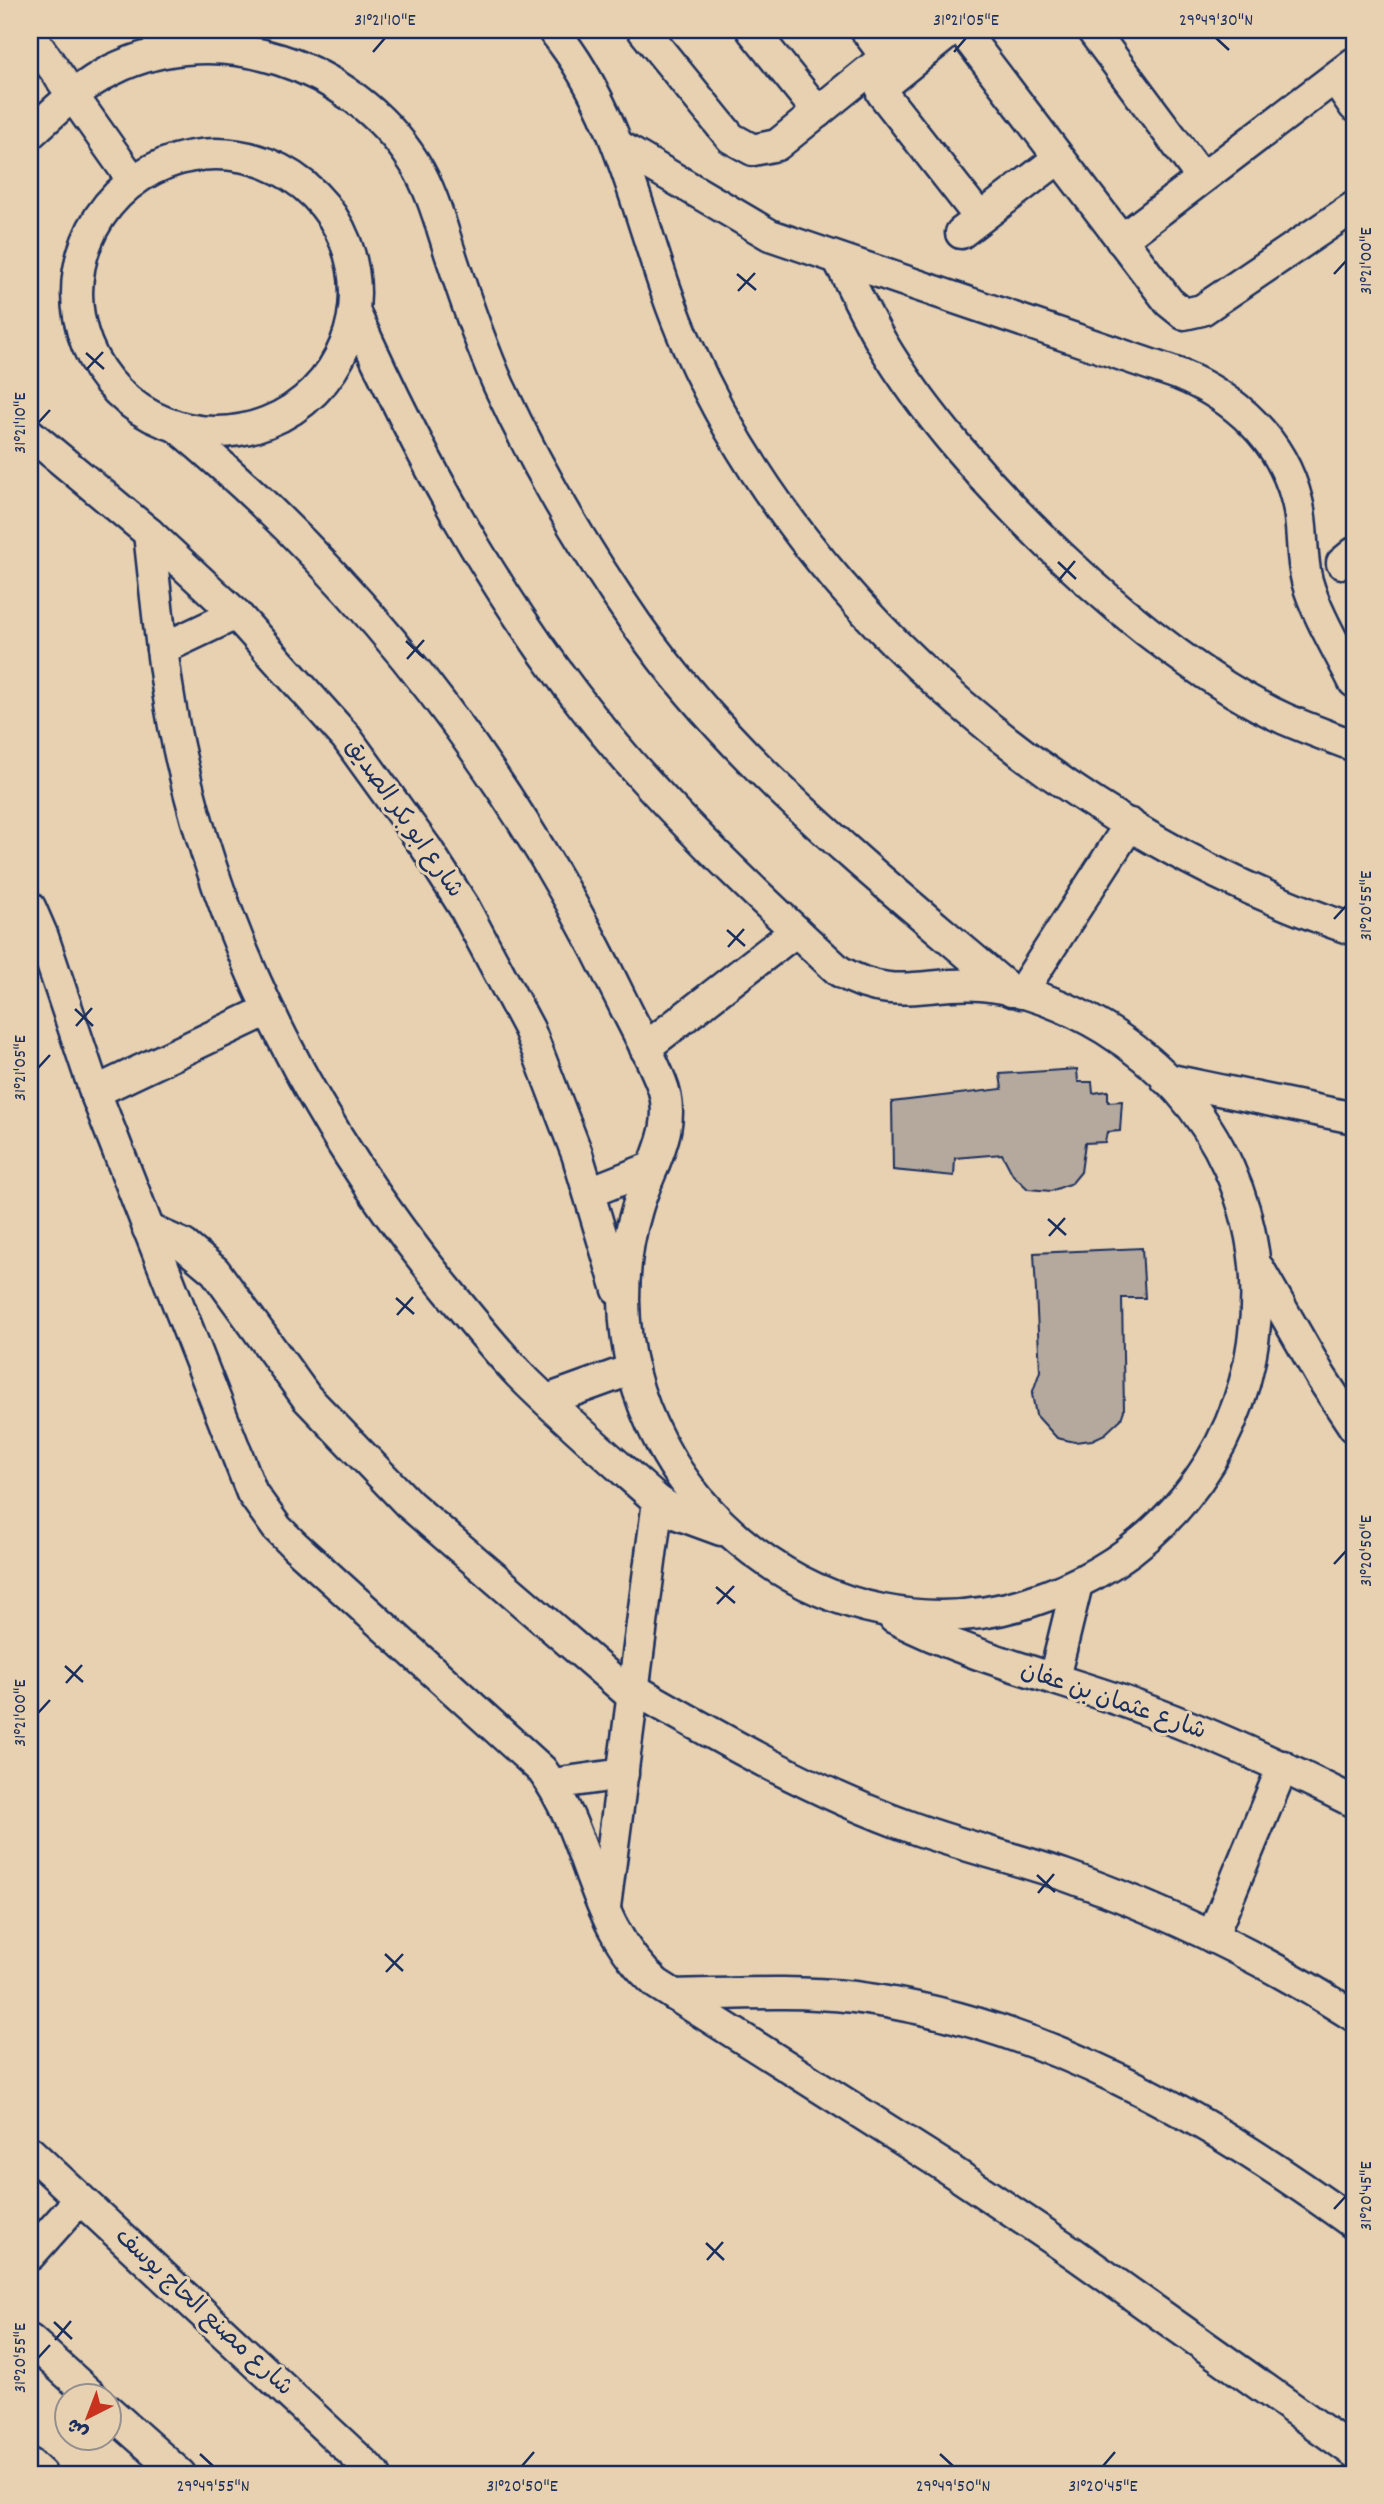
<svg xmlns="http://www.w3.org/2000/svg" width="1384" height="2504" viewBox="0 0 1384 2504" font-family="Dekko,'Playpen Sans Arabic',sans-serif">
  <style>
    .building { fill: #b4a99c; stroke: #1b2f5e; stroke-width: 2 }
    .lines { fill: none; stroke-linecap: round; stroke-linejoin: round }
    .minor-casing { stroke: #1b2f5e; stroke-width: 35 }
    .minor { stroke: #e7d1b0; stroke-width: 30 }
    .ticks { fill: none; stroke: #1b2f5e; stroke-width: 2.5 }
    .labels { text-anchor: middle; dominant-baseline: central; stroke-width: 6; stroke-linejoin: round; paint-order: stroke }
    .street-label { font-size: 24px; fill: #1b2f5e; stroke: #e7d1b0 }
    .neatline { fill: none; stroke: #1b2f5e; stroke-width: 2.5 }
    .ticks-label { font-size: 18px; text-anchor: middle; fill: #1b2f5e }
  </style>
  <rect width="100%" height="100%" fill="#e7d1b0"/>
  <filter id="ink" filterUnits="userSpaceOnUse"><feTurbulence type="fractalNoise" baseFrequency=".0143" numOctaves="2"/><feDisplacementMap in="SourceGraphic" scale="14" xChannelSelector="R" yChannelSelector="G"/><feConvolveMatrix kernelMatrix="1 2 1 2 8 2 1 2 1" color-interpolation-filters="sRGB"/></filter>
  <g filter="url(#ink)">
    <g class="building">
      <path d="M1077,1069L1078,1082H1092L1093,1093L1108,1091V1102L1122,1101L1120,1131L1107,1132L1105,1142L1085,1143L1081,1172L1072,1183L1051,1191L1028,1189L1013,1175L1002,1154L955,1158L954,1176L893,1170L892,1102L1002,1089L1000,1074Z"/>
      <path d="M1142,1248L1145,1298H1122L1124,1410L1121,1419L1105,1434L1092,1440L1075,1442L1057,1438L1036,1415L1032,1394L1040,1371L1034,1253Z"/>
    </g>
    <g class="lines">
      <defs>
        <g id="minor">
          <path d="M553,30C628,121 641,242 688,347C807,617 1077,836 1354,930"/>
          <path d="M643,30L731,138L753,150L777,145L919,30"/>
          <path d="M752,30L818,112"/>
          <path d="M866,30L886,57"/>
          <path d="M952,30L885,84L882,93L980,218"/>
          <path d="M962,30L1169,302L1184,314L1202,310L1354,207"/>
          <path d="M1092,30L1202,178"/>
          <path d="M30,35L133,181"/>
          <path d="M1335,78L1354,106"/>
          <path d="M30,134C56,110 80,86 112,70C218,17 353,65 414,162C433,192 441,226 452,259C466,302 481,345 499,386C538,470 584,549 637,625C738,769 879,877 1011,991"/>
          <path d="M619,146L770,235L1178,374C1235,397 1282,440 1297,501C1304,527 1300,554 1307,581C1317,616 1338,649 1354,682"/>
          <circle cx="216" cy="293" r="139"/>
          <path d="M961,233L1059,158"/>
          <path d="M1121,240L1354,63"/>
          <path d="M838,259C853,287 866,316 882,343C959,473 1148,657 1285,719C1308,729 1331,737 1354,746"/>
          <path d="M177,427C367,585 514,777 621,999C634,1026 650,1054 661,1082C680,1128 649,1166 637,1209C628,1238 624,1269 624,1300C626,1504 831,1665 1029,1602C1291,1520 1340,1175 1105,1029C1069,1007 1023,988 981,985C925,981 894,1003 839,971C767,904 695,837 629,762C513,628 427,474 355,313"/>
          <path d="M30,434L149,533L236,614L346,737L427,849L464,907L529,1029L577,1154L618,1290"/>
          <path d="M149,533C157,604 163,676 178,746C223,951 320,1137 454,1298C475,1324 497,1351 520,1375C564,1419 612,1460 658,1501L680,1515L721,1530"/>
          <path d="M1342,563L1354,553"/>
          <path d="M162,649L236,614"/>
          <path d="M30,907L43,937L95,1092L252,1493L277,1528L294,1545L542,1770C594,1841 588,1924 657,1984L941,2164L1072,2252L1354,2452"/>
          <path d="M1021,993L1130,824"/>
          <path d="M645,1048L796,931"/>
          <path d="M1166,1079L1354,1118"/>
          <path d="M95,1092L268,1010"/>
          <path d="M590,1192L653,1167"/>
          <path d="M148,1229L184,1245L215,1271L307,1398L409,1504L633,1697"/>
          <path d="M1259,1269L1321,1377L1354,1427"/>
          <path d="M547,1400L633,1369"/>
          <path d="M894,1618C966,1655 1043,1674 1119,1700C1200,1728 1278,1764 1354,1802"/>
          <path d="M1054,1678L1077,1584"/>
          <path d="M634,1689C723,1740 815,1793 913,1828C963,1846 1014,1858 1064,1875C1166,1911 1263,1958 1354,2016"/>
          <path d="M552,1784L623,1774"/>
          <path d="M605,1907L658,1501"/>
          <path d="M1212,1937L1283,1766"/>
          <path d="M674,1995C734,1994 794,1990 854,1997C1040,2021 1205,2115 1354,2224"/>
          <path d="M30,2152L375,2474"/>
          <path d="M30,2255L80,2199"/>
          <path d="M30,2340L92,2396"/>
          <path d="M108,2410L180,2474"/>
          <path d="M30,2464L41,2474"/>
        </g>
      </defs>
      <use href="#minor" class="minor-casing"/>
      <use href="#minor" class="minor"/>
    </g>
  </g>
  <path class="ticks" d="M1216,38L1229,50M373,52L385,38M954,52L966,38M737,274L756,290M1334,274L1346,261M738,291L755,273M86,353L104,369M86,370L103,352M38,423L50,410M1058,562L1076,579M1059,580L1075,561M406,641L424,658M407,659L424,640M1334,919L1346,906M727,930L745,946M728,947L744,929M75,1009L93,1026M76,1026L92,1008M38,1068L50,1055M1048,1219L1066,1235M1049,1236L1065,1218M396,1298L414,1314M397,1315L413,1297M1334,1564L1346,1551M716,1587L735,1603M717,1604L734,1586M65,1666L83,1682M66,1683L82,1665M38,1713L50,1700M1037,1875L1055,1892M1038,1893L1054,1874M385,1954L403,1971M386,1972L403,1954M1334,2209L1346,2196M706,2243L724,2260M707,2260L723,2242M54,2322L72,2339M55,2340L71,2321M38,2358L50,2345M200,2454L213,2466M940,2454L953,2466M522,2466L534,2452M1103,2466L1115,2452"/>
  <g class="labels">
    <g class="street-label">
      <text transform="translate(403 819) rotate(55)">شارع ابو بكر الصديق</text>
      <text transform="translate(1113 1702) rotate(19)">شارع عثمان بن عفان</text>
      <text transform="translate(203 2313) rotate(43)">شارع مصنع الحاج يوسف</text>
    </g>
  </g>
  <rect width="1384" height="2504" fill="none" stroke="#e7d1b0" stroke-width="77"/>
  <g transform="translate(88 2417) rotate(222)"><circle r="33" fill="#e7d1b0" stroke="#95908f" stroke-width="2"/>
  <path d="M0-5L12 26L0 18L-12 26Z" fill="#c8321e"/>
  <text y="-10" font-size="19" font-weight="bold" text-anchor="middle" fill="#1b2f5e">ش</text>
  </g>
  <rect x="38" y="38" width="1308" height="2428" class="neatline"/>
  <g class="ticks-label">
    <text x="385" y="25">31°21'10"E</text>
    <text x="966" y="25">31°21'05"E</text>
    <text x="1216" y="25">29°49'30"N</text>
    <text transform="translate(1365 261) rotate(-90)" y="6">31°21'00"E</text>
    <text transform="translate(19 423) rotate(-90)" y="6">31°21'10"E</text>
    <text transform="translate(1365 906) rotate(-90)" y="6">31°20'55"E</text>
    <text transform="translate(19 1068) rotate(-90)" y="6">31°21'05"E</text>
    <text transform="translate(1365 1551) rotate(-90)" y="6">31°20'50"E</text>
    <text transform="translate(19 1713) rotate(-90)" y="6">31°21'00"E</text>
    <text transform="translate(1365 2196) rotate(-90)" y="6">31°20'45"E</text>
    <text transform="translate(19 2358) rotate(-90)" y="6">31°20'55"E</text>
    <text x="213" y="2491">29°49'55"N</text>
    <text x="522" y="2491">31°20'50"E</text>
    <text x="953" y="2491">29°49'50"N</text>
    <text x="1103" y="2491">31°20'45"E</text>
  </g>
</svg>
